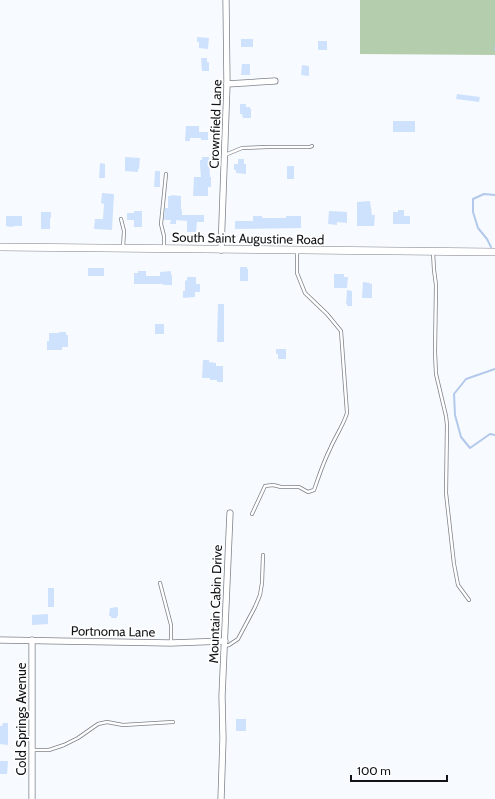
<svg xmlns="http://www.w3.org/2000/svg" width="495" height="799" viewBox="0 0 495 799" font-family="Cabin,sans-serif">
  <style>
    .forest { fill: #b4cead }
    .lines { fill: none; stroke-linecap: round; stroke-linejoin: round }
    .stream { stroke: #b3c9eb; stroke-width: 2 }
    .building { fill: #cfe2fd }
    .service-casing { stroke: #7d8289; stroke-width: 4 }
    .minor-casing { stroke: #7d8289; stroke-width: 7 }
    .tertiary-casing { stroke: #7d8289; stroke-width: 8 }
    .service { stroke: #fff; stroke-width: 2.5 }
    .minor { stroke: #fff; stroke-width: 5.5 }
    .tertiary { stroke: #fff; stroke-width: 7 }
    .labels { text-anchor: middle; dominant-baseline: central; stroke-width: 3.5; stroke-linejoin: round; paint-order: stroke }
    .street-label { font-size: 13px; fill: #111316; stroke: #fff }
  </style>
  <rect width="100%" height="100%" fill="#f7faff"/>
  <path class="forest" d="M360,0H495V55L360,54Z"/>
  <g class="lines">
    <g class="stream">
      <path d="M495,48V49"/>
      <path d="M491,247L487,239L478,228L473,212V199L484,194L495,195"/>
      <path d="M495,369L466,379L454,394L455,415L461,437L470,448L490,434L495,435"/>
    </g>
  </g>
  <g class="building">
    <path d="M197,37L209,38L208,49L199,48V42H197Z"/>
    <rect x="241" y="39" width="12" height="8"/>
    <rect x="318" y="41" width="9" height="9"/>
    <path d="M201,58H207V62H209V71H202Z"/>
    <path d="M242,64H250V75H241Z"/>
    <path d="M302,65L309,66V76L301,75Z"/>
    <path d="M457,94L480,97L479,102L456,99Z"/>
    <path d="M240,104H246V107H250V109H251V118H243L242,114H240Z"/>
    <rect x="393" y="121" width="22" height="11"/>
    <path d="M186,126H199V132H208V140H201V138H190V141H185Z"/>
    <path d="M125,157L140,158L139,169H138V172L125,171Z"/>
    <path d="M202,157H209L210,177H211V187H208V196H193L194,177H201L200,165V160H202Z"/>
    <path d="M238,159H244V164H246V174L236,173V170H234V164H238Z"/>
    <path d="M100,163L105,164V178H99Z"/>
    <rect x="287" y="166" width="7" height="13"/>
    <path d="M155,171H160V187H154Z"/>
    <path d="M102,193L114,194L112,230L94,229L95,219H103L104,204L101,203Z"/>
    <path d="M171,195L181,196V209L182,210V215H204V222H197L196,232H187V221L176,220V224H170L171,220H164L165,208H168V196H171Z"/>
    <path d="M370,201L372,215H375L374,226H357V202Z"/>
    <path d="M398,210H404V216H410V224H393V212H398Z"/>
    <path d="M134,211H142V227H134V220H127V213H134Z"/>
    <path d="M329,211L347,212V223L337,222V225L328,224Z"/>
    <path d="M41,212H51V218H50V229H41Z"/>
    <path d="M6,216H22V226H15L11,227L6,226Z"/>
    <path d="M253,216H262V218H286V216H301V228L235,229V221H253Z"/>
    <path d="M240,267H247V269H248V281H240Z"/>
    <rect x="88" y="268" width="16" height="8"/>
    <path d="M138,271H146V276H160V272L171,271V275H172V285H163V284H134V273H138Z"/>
    <path d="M334,274H344V277H348L347,288H334Z"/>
    <path d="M187,277H196V284H200V292H195V297L183,298V291H185V282L186,280H187Z"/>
    <path d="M363,282L370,283V284H372V298H362Z"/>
    <path d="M347,290L352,291V306H347V304H346Z"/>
    <path d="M218,304H224V342H217Z"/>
    <rect x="155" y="324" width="9" height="10"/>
    <path d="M59,332H66V335H68V347H62V350H47V341H49V333H59Z"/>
    <path d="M276,349H286V359H278V354H276Z"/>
    <path d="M203,360H209V362L216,363V366H223V382H217V380H210V378H202Z"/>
    <rect x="48" y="588" width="6" height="19"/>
    <path d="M117,607L118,608V616H117V618H111V616H109L110,608Z"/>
    <path d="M48,614V624L32,625V615Z"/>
    <rect x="236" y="719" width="10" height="12"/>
    <path d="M3,723H8V745L0,744V726H2Z"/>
    <path d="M0,761H8L7,774H0Z"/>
  </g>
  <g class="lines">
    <defs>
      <g id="service">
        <path d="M225,155L242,148L268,147H310L312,146"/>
        <path d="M121,219L124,231L123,248"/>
        <path d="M164,248V236L161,224L166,174"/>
        <path d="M433,252L434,270L436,285L435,352L436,374L446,416L447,425L446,493L454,564L458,585L469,600"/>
        <path d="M252,514L259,499L265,486L273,485L281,487H299L308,492L314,490C319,476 323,463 330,449C335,437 343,426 347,413L341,331L327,314L305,293L297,273V251"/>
        <path d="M160,583L171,625V642"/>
        <path d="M225,646L229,645L238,639L255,607L260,595L262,583L263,555"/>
        <path d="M32,750H49L64,745L78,738L98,724L107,722L123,725L173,722"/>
      </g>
      <g id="minor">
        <path d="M227,84L275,81"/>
        <path d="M221,250L227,84L226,0"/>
        <path d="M0,640L171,643L225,641"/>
        <path d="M32,640V799"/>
        <path d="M221,799L223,739L222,696L230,513"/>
      </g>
      <path id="tertiary" d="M0,247L495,252"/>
    </defs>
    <use href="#service" class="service-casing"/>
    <use href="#minor" class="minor-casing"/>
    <use href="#tertiary" class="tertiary-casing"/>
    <use href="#service" class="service"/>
    <use href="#minor" class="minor"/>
    <use href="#tertiary" class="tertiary"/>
  </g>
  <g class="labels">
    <g class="street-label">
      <text transform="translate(215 124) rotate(-88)">Crownfield Lane</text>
      <text transform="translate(248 238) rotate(1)">South Saint Augustine Road</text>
      <text transform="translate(215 604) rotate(-88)">Mountain Cabin Drive</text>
      <text transform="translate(113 631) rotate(1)">Portnoma Lane</text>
      <text transform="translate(21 719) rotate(-90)">Cold Springs Avenue</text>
    </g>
  </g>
  <path d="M351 775v6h96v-6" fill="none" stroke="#111316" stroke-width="2"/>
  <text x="357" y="775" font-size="12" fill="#111316" stroke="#ffffff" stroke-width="3" paint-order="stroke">100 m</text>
</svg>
